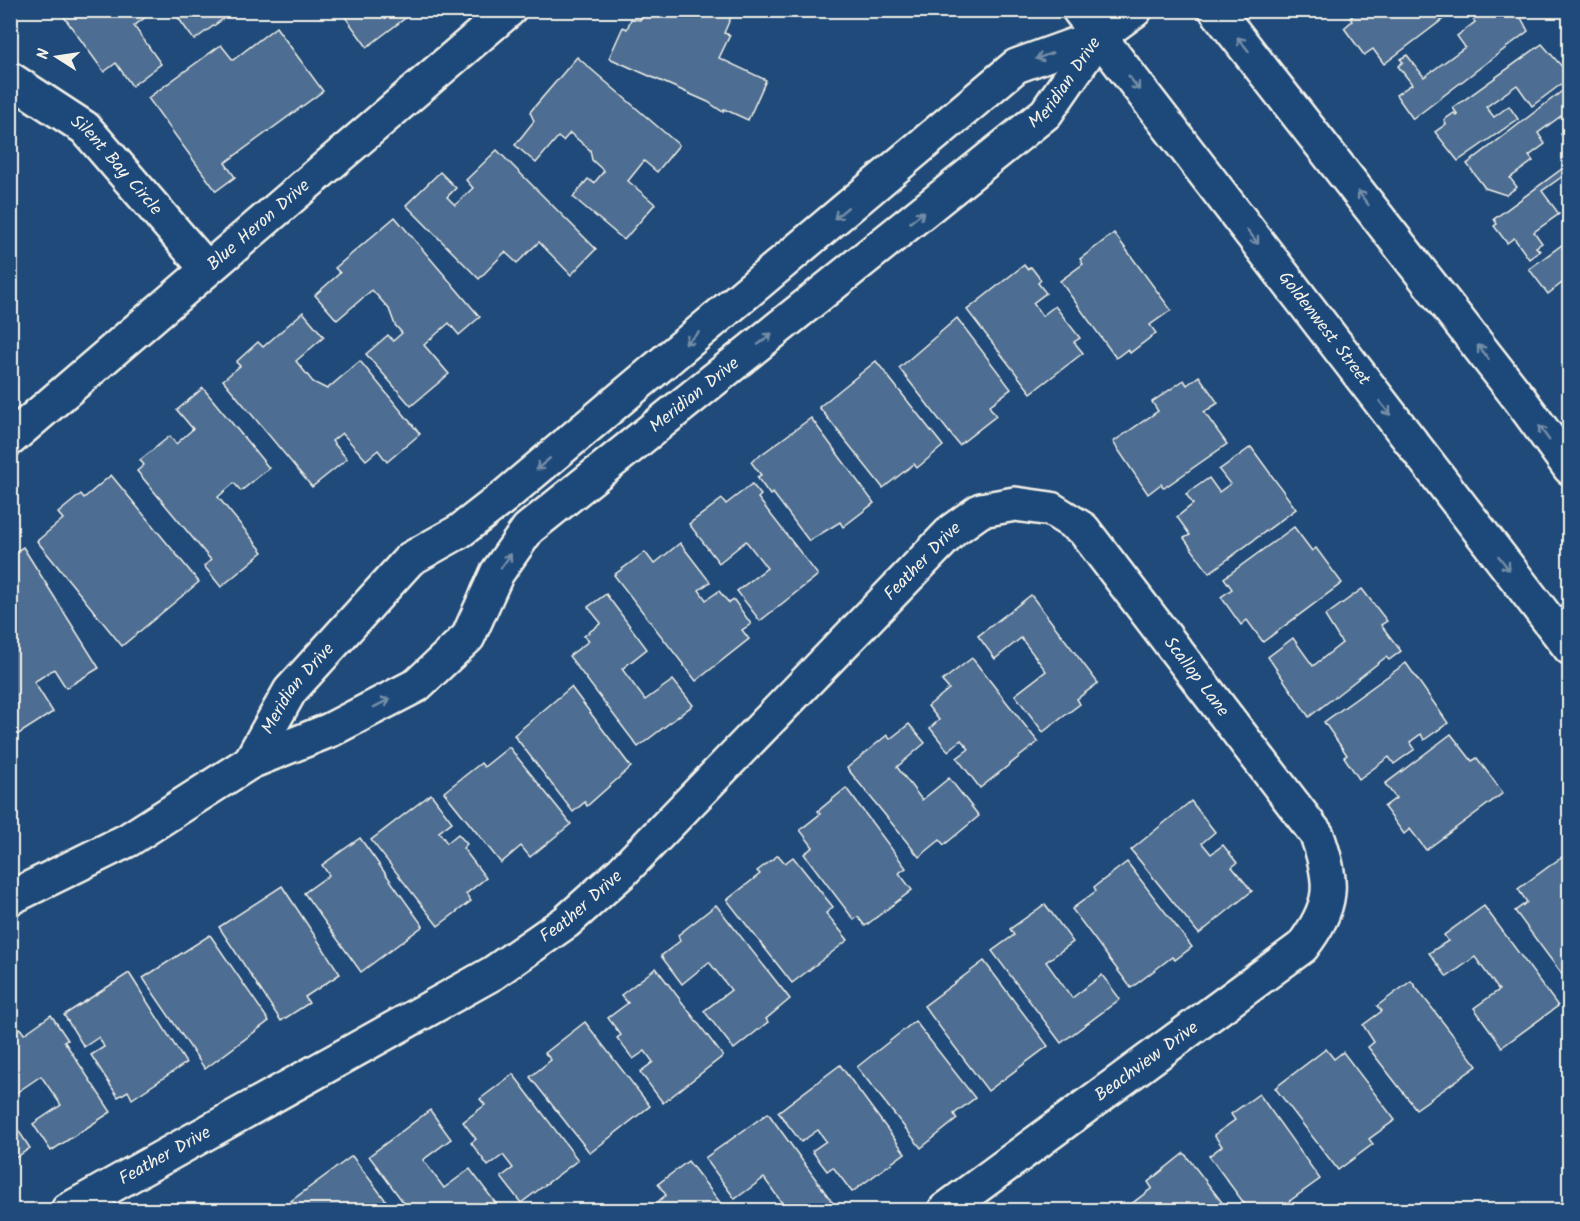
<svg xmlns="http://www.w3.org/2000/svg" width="1580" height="1221" viewBox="0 0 1580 1221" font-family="Kalam,sans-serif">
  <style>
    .building { fill: #4d6e92; stroke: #f4f1e8; stroke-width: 1.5 }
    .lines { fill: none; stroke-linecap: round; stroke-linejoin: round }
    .minor-casing { stroke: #f4f1e8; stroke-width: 38 }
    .tertiary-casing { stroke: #f4f1e8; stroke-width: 38 }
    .secondary-casing { stroke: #f4f1e8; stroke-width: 38 }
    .minor { stroke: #1f4a7a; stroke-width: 33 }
    .tertiary { stroke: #1f4a7a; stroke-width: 33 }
    .secondary { stroke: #1f4a7a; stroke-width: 33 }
    .oneway { stroke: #748da6 }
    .labels { text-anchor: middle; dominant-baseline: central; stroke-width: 5; stroke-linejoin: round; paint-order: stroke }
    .street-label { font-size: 18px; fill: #f4f1e8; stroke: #1f4a7a }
  </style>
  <rect width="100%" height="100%" fill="#1f4a7a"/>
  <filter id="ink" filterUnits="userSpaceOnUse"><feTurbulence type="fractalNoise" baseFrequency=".0167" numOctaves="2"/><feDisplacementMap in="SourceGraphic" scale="12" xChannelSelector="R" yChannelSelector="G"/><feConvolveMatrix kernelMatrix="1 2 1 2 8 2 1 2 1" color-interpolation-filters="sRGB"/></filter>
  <g filter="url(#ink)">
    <g class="building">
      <path d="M59,10H155L134,26L161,64L132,86L116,63L104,72Z"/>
      <path d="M184,10H234V11L194,40L177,16Z"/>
      <path d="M340,10H416L367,47Z"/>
      <path d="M644,10H734L724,33L730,35L719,58L766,80L748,120L724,109L723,112L708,102L609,58L623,27L627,29L631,19L640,20Z"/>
      <path d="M1360,10L1366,11L1455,10L1384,64L1373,49L1364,55L1344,28L1352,21L1350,18Z"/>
      <path d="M1476,10H1517L1528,31L1413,119L1396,95L1412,84L1398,66L1403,62L1400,59L1407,55L1424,77L1465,47L1457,36L1475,22L1470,15Z"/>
      <path d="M276,27L323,91L225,163L235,177L216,191L148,98L221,45L233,60Z"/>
      <path d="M1542,44L1565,70L1562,72L1568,79L1532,106L1517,85L1486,107L1494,117L1509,106L1518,119L1458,161L1435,132L1446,124L1444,120L1454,113L1457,116L1458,115L1453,108Z"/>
      <path d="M577,57L679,145L657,172L644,161L628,181L655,204L624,240L573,197L588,179L594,183L604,171L592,160L590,150L570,133L563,141L558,137L536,163L515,145L534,121L530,112Z"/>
      <path d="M1570,85V119L1565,113L1538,133L1545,144L1529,156L1533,161L1510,178L1517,187L1506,195L1485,188L1467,164Z"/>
      <path d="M1570,127V145L1561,134Z"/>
      <path d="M497,150L596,249L571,275L539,242L517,263L505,252L479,279L406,205L440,172L456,188L447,197L455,205L473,188L466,180Z"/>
      <path d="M1570,163V185L1563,176L1542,191L1559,214L1534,232L1542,243L1536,247L1540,251L1529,259L1514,238L1507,243L1494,226L1497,224L1494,219Z"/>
      <path d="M395,217L480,317L459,335L449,323L424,345L449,374L411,406L366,354L388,335L393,341L402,333L395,325L389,309L372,290L337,320L315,295L340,273L335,268Z"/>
      <path d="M1114,233L1171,310L1150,325L1156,333L1130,353L1128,349L1116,358L1060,281L1083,264L1080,259Z"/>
      <path d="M1570,239V292L1562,283L1548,294L1529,269Z"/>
      <path d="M1024,265L1027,269L1031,267L1041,280L1038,283L1046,293L1033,303L1042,316L1055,306L1080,338L1074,342L1083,353L1031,393L967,310Z"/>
      <path d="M303,312L324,337L296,361L313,382L327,389L360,361L420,434L387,462L378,450L366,460L342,433L332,441L347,459L312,487L223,380L240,366L236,362L258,342L263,347Z"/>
      <path d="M957,318L1011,389L989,406L996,416L959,445L899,368Z"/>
      <path d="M876,361L943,446L917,468L914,464L883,488L819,407Z"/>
      <path d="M1199,376L1218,403L1204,412L1227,444L1164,488L1161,484L1148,494L1113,442L1158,411L1152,402L1184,380L1187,385Z"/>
      <path d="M203,388L269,468L241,491L234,483L218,497L263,552L221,587L204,566L211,560L137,471L144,465L140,460L170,436L176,444L193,429L177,410Z"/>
      <path d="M811,418L874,503L843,527L840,522L809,541L773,493L770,495L757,477L761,475L751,462Z"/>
      <path d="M1251,447L1296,509L1209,573L1184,538L1190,535L1177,517L1193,504L1186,494L1209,478L1219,492L1230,484L1219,470Z"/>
      <path d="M111,475L199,582L122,646L37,541L63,519L58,513L81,494L84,498Z"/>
      <path d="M752,484L761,495L758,498L818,575L760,621L737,591L767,568L746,541L719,563L689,524L722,499L726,504Z"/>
      <path d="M1294,527L1312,551L1316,548L1342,583L1263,642L1247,620L1241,625L1221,597L1232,589L1224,578Z"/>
      <path d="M680,543L710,582L699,590L706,600L719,591L729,603L734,600L751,624L742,630L749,639L696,681L614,575L645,552L654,564Z"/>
      <path d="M23,547L99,668L66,688L54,669L34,682L53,712L11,739L10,555Z"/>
      <path d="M1362,589L1387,621L1381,625L1401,651L1389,660L1386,657L1309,717L1268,657L1293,638L1313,666L1342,643L1325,616Z"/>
      <path d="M606,594L647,649L622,669L645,700L673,680L693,705L638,747L569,656L589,641L584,636L601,623L588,607Z"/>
      <path d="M1031,595L1098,683L1077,699L1080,704L1043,732L1015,695L1046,671L1021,638L995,659L978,636Z"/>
      <path d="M972,658L1038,742L980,788L957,758L969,749L961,740L948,751L930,728L939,720L928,706L949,689L942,681Z"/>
      <path d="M1406,663L1448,723L1424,740L1421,734L1410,742L1415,749L1394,764L1389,757L1359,779L1344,757L1347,755L1324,722Z"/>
      <path d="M571,687L631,767L587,806L585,802L573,812L514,735Z"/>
      <path d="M909,724L925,743L897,767L922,800L949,778L979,816L944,845L940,840L919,857L847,768L887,735L890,739Z"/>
      <path d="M1451,734L1472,761L1477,758L1503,793L1426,850L1410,829L1404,834L1384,807L1396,798L1385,784Z"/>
      <path d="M509,747L571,824L530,857L521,846L501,863L444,792L481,763L484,767Z"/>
      <path d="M846,788L906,868L899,873L912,890L865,926L858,917L854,920L804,854L813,847L800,830L820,814L818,811Z"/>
      <path d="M431,794L452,822L439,832L447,843L458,834L467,844L463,848L486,878L466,894L471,901L438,926L371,840Z"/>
      <path d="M1191,801L1215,832L1202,843L1211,854L1223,845L1237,863L1232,867L1252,891L1199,934L1131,850Z"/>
      <path d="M360,838L423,926L361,972L304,893L329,875L322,865Z"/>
      <path d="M1566,854L1570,859V973L1564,977L1515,911L1527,902L1518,889Z"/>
      <path d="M778,855L785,863L793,857L833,907L826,913L848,940L792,983L727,900L760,874L757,871Z"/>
      <path d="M1127,862L1192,947L1175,960L1172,957L1131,988L1072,909L1096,891L1094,887Z"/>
      <path d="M282,886L340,974L305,997L309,1003L281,1021L219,927Z"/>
      <path d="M1045,904L1073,942L1046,962L1072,998L1102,975L1120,999L1061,1043L992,951L1014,935L1010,929Z"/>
      <path d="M716,905L790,999L766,1019L768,1022L734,1049L704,1011L731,990L709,962L682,984L661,956L680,941L678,935Z"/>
      <path d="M1484,906L1558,1006L1502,1047L1474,1008L1499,990L1475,957L1447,977L1429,953L1448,941L1444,935Z"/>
      <path d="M210,935L269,1021L205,1069L143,978Z"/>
      <path d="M984,961L1048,1046L988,1091L924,1006Z"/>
      <path d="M656,968L723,1056L663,1103L640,1072L653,1062L645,1051L633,1059L617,1038L621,1035L608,1018L628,1003L621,995Z"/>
      <path d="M129,973L186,1063L132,1099L128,1091L118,1097L91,1055L104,1047L99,1037L84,1047L64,1015Z"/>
      <path d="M1411,981L1477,1066L1416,1109L1368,1047L1374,1042L1363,1025L1382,1011L1377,1006Z"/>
      <path d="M51,1015L68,1040L64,1041L111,1112L51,1151L33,1124L61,1105L41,1076L13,1095L10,1034L20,1028L24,1034Z"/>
      <path d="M915,1021L975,1098L954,1114L957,1119L921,1148L857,1067Z"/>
      <path d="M585,1022L650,1106L590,1153L530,1077L551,1060L545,1053Z"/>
      <path d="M1326,1049L1334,1059L1343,1052L1395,1120L1369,1139L1373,1144L1338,1170L1275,1088Z"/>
      <path d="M840,1065L905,1153L852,1192L833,1167L827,1171L812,1151L826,1141L818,1130L801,1142L778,1112Z"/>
      <path d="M513,1074L578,1160L521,1203L501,1177L513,1168L503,1155L488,1166L471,1143L476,1139L463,1122L485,1105L480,1099Z"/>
      <path d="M1259,1094L1320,1179L1277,1210H1249L1209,1156L1222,1146L1214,1135L1235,1120L1231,1114Z"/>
      <path d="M430,1110L451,1139L423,1160L444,1188L470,1169L500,1209L498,1210H409L369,1156Z"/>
      <path d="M768,1113L838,1210H780L785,1207L764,1178L735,1199L705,1158Z"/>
      <path d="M10,1118L30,1148L11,1161L14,1166L10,1168Z"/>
      <path d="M1184,1153L1228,1210H1134L1130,1205L1152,1188L1148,1182Z"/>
      <path d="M352,1156L393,1210H345L343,1208L339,1210H298L291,1201Z"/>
      <path d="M688,1161L726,1210H647L666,1195L658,1184Z"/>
    </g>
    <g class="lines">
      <defs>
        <g id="minor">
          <path id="s1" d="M10,79L85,128L207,269"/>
          <path id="s2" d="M10,439L509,10"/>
          <path id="s3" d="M250,762L290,691L410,559L460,531L505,496L1016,66L1099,36"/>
          <path id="s4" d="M10,898L128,840L250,762L330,730L417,685L468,637L497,573L528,529L1046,113L1099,36"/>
          <path id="s5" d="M68,1210L493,973L566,922L622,872L953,530L981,510L1015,504L1051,509L1083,529L1317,835C1334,884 1334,905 1302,947L945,1210"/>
        </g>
        <path id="tertiary" d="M1099,36L1135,10"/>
        <g id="secondary">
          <path id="s6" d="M1079,10L1570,648"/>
          <path d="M1216,10L1519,398L1570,468"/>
        </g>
      </defs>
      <use href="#minor" class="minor-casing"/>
      <use href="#tertiary" class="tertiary-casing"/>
      <use href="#secondary" class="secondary-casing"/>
      <use href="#minor" class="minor"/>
      <use href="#tertiary" class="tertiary"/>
      <use href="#secondary" class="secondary"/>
    </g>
    <defs><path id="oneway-shaft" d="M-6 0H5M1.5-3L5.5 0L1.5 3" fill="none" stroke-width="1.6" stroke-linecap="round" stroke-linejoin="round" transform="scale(1.5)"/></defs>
    <g class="oneway">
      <use href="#oneway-shaft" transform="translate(1243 44) rotate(-129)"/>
      <use href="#oneway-shaft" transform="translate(1044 56) rotate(160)"/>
      <use href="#oneway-shaft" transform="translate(1134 83) rotate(53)"/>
      <use href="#oneway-shaft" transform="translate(1363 198) rotate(-128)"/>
      <use href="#oneway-shaft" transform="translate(841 213) rotate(140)"/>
      <use href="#oneway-shaft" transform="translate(917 217) rotate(-39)"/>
      <use href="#oneway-shaft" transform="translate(1253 237) rotate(52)"/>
      <use href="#oneway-shaft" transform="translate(692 338) rotate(140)"/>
      <use href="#oneway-shaft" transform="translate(765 339) rotate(-39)"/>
      <use href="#oneway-shaft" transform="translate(1483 352) rotate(-128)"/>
      <use href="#oneway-shaft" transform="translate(1385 408) rotate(52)"/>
      <use href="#oneway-shaft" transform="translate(1544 433) rotate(-126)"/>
      <use href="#oneway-shaft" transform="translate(543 464) rotate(140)"/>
      <use href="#oneway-shaft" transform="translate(506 561) rotate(-55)"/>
      <use href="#oneway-shaft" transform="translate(1504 563) rotate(52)"/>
      <use href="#oneway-shaft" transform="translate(382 703) rotate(-27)"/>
    </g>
  </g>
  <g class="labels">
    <g class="street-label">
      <text stroke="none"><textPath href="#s4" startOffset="1354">Meridian Drive</textPath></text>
      <text stroke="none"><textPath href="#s1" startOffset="138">Silent Bay Circle</textPath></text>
      <text stroke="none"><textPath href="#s2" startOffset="328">Blue Heron Drive</textPath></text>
      <text stroke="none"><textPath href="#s6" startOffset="402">Goldenwest Street</textPath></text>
      <text stroke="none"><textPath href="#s4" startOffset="868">Meridian Drive</textPath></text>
      <text stroke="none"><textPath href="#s5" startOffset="1083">Feather Drive</textPath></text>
      <text stroke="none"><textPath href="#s5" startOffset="1456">Scallop Lane</textPath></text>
      <text stroke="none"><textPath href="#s3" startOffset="88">Meridian Drive</textPath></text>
      <text stroke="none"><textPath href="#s5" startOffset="597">Feather Drive</textPath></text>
      <text transform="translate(1147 1062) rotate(-36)">Beachview Drive</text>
      <text stroke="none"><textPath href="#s5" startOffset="111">Feather Drive</textPath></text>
    </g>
  </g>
  <rect width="1580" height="1221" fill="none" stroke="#1f4a7a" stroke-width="36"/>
  <rect x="18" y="18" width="1544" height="1185" fill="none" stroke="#f4f1e8" stroke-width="2" filter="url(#ink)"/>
  <g transform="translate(57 57) rotate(282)" stroke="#1f4a7a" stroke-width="4.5" paint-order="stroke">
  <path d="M0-4.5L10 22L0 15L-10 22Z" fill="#f4f1e8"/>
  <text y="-9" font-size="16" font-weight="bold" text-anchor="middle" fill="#f4f1e8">N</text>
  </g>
</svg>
